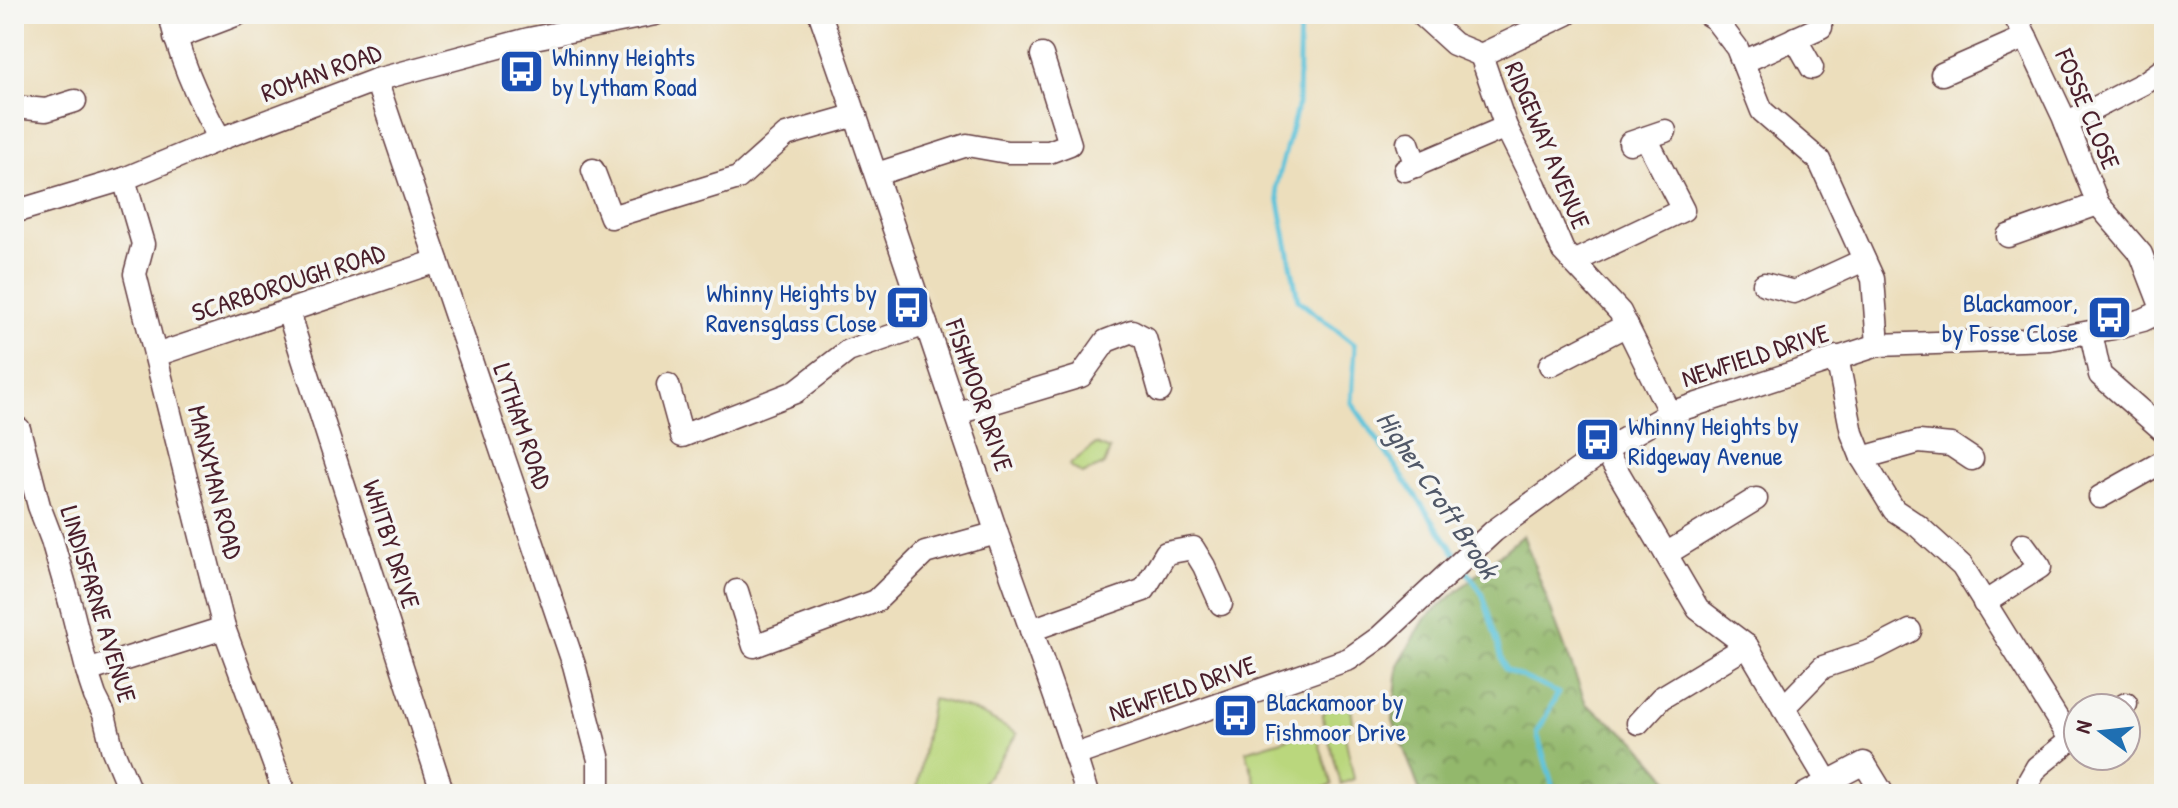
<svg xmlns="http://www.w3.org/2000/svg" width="2178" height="808" viewBox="0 0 2178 808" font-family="'Patrick Hand',sans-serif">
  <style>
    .forest { fill: url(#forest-crowns); stroke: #6e6c4c; stroke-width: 2 }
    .park { fill: #bad77d; stroke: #827b54; stroke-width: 2 }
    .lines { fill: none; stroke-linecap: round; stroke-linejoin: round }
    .stream { stroke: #5dc3da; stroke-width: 5 }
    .minor-casing { stroke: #623c41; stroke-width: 25 }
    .minor { stroke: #fff; stroke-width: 22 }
    .labels { text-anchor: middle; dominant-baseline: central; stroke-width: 7; stroke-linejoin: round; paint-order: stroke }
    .transit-label { font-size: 26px; fill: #164399; stroke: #f6f6f2; text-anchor: start }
    .street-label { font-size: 26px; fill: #4a1f2b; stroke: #f6f6f2 }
    .water-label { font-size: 28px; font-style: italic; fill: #515868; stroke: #f6f6f2 }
  </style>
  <defs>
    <pattern id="forest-crowns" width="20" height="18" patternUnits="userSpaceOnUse" patternTransform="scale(2)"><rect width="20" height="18" fill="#93b86c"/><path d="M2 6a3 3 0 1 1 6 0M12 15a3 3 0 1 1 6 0" fill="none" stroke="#7a9559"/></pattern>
  </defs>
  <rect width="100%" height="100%" fill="#f6f6f2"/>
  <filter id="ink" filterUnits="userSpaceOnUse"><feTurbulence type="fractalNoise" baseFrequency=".0125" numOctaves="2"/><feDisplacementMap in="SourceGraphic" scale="16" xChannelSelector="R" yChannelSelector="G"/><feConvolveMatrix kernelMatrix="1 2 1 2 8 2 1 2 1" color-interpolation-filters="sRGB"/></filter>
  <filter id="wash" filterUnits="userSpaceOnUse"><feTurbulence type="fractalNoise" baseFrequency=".006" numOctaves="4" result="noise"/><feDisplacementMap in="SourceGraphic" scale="32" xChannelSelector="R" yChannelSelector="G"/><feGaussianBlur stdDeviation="1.8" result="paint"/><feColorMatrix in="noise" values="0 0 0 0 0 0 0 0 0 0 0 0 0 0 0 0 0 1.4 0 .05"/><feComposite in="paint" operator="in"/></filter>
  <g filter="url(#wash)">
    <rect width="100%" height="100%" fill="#ecdebc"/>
    <path class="forest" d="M1523,535L1586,704L1636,741L1681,794H1421L1393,720L1398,665L1425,619Z"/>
    <g class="park">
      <path d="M1096,444L1110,450L1104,465L1082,474L1069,465Z"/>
      <path d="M932,699C967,706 987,716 1017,734L975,794H916Z"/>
      <path d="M1337,703L1351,709L1353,721L1345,736L1354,779L1341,784L1322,715L1327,707Z"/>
      <path d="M1315,730L1332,785L1304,794H1259L1246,751Z"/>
    </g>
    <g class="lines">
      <g class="stream">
        <path d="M1300,14L1298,104L1276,187L1298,300L1355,345L1352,403L1457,556"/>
        <path d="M1465,568L1483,595L1505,669L1558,693L1537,733L1555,794"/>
      </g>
    </g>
  </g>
  <g filter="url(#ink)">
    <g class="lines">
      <defs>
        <g id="minor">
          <path d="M170,14C179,58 198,100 220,139"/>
          <path d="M820,14C879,180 933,347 990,513C1021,607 1059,699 1087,794"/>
          <path d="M1421,14L1454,44L1481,55"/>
          <path d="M1567,14L1481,55L1506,127L1535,185L1563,251L1620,312L1670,413"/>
          <path d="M1707,14L1715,19L1737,48L1762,111L1819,160L1873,279L1878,345"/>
          <path d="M2013,14L2022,29L2063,116L2098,204L2141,254L2163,311"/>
          <path d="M175,38L238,14"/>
          <path d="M1795,38L1812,68"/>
          <path d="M1743,62L1821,27"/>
          <path d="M1942,74L2026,37"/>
          <path d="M376,80L574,665L599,760V794"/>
          <path d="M14,107L46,110L75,101"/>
          <path d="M2066,123L2146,82L2164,69"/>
          <path d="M1408,143L1416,166"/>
          <path d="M1630,143L1665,131"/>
          <path d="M593,170L611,217L738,178L786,135L856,115"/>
          <path d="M1405,170L1506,127"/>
          <path d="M877,174L967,145L1007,152H1049L1070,144L1042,55"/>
          <path d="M124,179L143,244L135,274L224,628L285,794"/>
          <path d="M14,212L124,179L220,139L376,80L529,39L655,14"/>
          <path d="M2008,236L2098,204"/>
          <path d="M1573,262L1683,210L1646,138"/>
          <path d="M1764,284L1794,292L1864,260"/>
          <path d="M288,312L443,794"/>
          <path d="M2091,333L2100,375L2164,431"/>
          <path d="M156,355L437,261"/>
          <path d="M1837,357L1852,433L1862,458L1894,510L1918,526L1962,566L2070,739"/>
          <path d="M1550,365L1627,325"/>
          <path d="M668,385L682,436L795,392L848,351L926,324"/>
          <path d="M958,413L1081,376L1106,341L1132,331L1145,338L1160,391"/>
          <path d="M19,429L39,506L52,540L71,606L90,681L95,696L104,714L112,748L131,794"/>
          <path d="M1605,450L1698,609L1747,646L1827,781"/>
          <path d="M1862,458L1919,442L1951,445L1972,459"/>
          <path d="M2100,497L2164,461"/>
          <path d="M1666,554L1756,499"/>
          <path d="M737,591L754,646L876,601L925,553L997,533"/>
          <path d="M1984,603L2040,567L2023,544"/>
          <path d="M1031,630L1144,590L1166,553L1193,548L1204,566L1221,604"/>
          <path d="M87,671L224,628"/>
          <path d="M1783,708L1823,667L1871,651L1910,631"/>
          <path d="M2120,708L2126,704"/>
          <path d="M1638,723L1661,698L1747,646"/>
          <path d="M1075,755L1349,659L1380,637L1494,531L1605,450L1670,413L1878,345L2050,339L2113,328L2143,320L2164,310"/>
          <path d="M2029,781L2037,767L2078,734"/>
          <path d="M1805,794L1864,763L1883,794"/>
        </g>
      </defs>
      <use href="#minor" class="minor-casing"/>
      <use href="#minor" class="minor"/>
    </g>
  </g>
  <defs>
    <symbol id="bus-square" viewBox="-11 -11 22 22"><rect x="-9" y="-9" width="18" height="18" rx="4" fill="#1a4fb4" stroke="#f6f6f2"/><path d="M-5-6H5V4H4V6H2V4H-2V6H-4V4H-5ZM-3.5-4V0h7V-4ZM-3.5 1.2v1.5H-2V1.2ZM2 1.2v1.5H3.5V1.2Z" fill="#fff"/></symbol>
  </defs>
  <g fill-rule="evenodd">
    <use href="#bus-square" x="496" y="46" width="51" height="51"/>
    <use href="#bus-square" x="882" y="282" width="51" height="51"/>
    <use href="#bus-square" x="2084" y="292" width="51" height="51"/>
    <use href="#bus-square" x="1572" y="414" width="51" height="51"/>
    <use href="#bus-square" x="1210" y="690" width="51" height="51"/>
  </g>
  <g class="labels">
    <g class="transit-label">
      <text x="552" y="56">Whinny Heights<tspan x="552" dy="30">by Lytham Road</tspan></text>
      <text x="877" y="292" text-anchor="end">Whinny Heights by<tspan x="877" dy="30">Ravensglass Close</tspan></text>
      <text x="2078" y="302" text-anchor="end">Blackamoor,<tspan x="2078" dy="30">by Fosse Close</tspan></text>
      <text x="1628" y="425">Whinny Heights by<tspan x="1628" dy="30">Ridgeway Avenue</tspan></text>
      <text x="1266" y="701">Blackamoor by<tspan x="1266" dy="30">Fishmoor Drive</tspan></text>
    </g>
    <g class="street-label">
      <text transform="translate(321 72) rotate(-20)">ROMAN ROAD</text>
      <text transform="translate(2088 109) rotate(67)">FOSSE CLOSE</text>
      <text transform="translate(1548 145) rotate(67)">RIDGEWAY AVENUE</text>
      <text transform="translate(288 282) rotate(-18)">SCARBOROUGH ROAD</text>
      <text transform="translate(1755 355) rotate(-18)">NEWFIELD DRIVE</text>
      <text transform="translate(980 395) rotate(71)">FISHMOOR DRIVE</text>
      <text transform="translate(523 426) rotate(71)">LYTHAM ROAD</text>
      <text transform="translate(216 482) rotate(76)">MANXMAN ROAD</text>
      <text transform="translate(392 544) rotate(72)">WHITBY DRIVE</text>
      <text transform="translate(99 604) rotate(73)">LINDISFARNE AVENUE</text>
      <text transform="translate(1182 688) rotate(-19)">NEWFIELD DRIVE</text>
    </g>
    <g class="water-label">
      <text transform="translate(1438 494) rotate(56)">Higher Croft Brook</text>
    </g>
  </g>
  <rect width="2178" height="808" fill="none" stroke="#f6f6f2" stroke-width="48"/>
  <g transform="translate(2102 732) rotate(285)"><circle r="38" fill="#f6f6f2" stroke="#b1a0a2" stroke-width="2"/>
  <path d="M0-6L14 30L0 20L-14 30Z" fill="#1f6fb2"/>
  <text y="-12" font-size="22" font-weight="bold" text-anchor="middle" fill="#4a1f2b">N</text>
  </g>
</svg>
